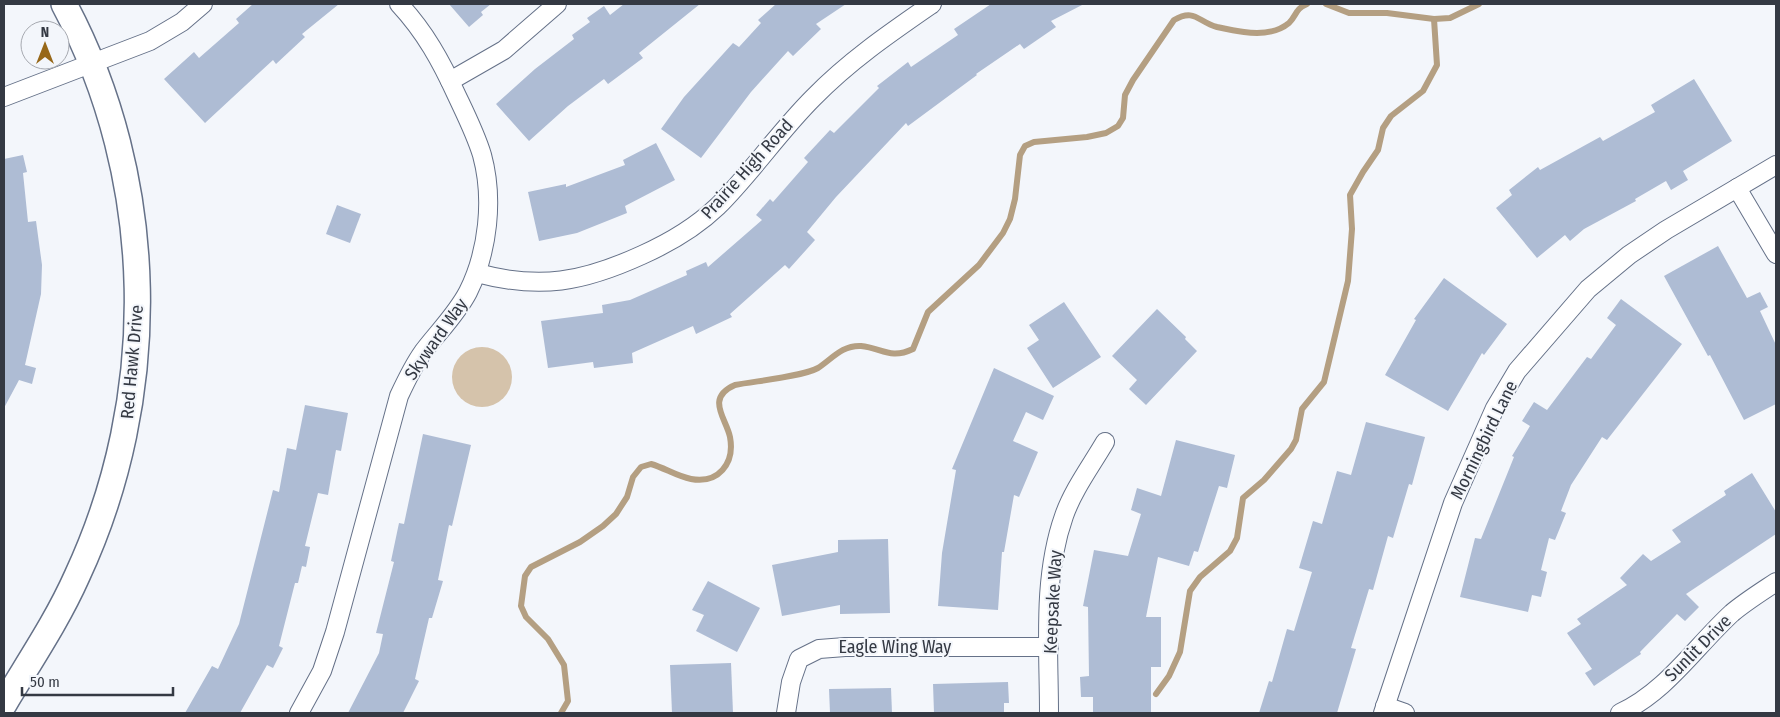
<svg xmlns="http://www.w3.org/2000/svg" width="1780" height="717" viewBox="0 0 1780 717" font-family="'Fira Sans Condensed',sans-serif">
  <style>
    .green { fill: #d5c3ab }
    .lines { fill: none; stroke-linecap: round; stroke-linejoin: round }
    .stream { stroke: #b49f82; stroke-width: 6 }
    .building { fill: #aebcd4 }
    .street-casing { stroke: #657188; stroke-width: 20 }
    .secondary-casing { stroke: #657188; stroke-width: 28 }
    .street { stroke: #fff; stroke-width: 18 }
    .secondary { stroke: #fff; stroke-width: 25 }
    .labels { text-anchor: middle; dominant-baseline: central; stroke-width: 4; stroke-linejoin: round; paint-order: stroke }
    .street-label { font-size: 18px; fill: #343943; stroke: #f3f6fb }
  </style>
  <rect width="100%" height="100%" fill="#f3f6fb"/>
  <circle class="green" cx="482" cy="377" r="30"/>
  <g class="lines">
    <g class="stream">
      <path d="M1326,4L1349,13H1387L1434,19L1450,18L1479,4"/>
      <path d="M1156,694L1169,676L1180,652L1190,591L1200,577L1230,551L1237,538L1243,498L1264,480L1291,449L1296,440L1302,409L1324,382L1348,281L1352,229L1350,195L1363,172L1378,150L1383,128L1391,116L1423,91L1437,65L1434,19"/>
      <path d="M561,713L568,701L564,665L548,639L526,617L521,606L525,576L531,567L580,542L603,526L616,514L627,497L633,477L641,467L651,464C665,468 676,476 691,479C718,484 735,464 730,437C726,418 705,398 735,385C755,381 801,377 818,368C832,359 842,345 861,346C882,348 890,360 913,349L928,312L979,265L1003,233L1010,219L1015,199L1020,155L1025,146L1034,142L1087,137L1106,133L1118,126L1123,118L1125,95L1133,80L1174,20C1195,8 1198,22 1217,27C1226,29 1235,31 1244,32C1259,34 1277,33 1289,23C1297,15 1295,9 1307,4"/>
    </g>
  </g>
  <g class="building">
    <path d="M253,4H339L302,34L305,37L276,64L273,60L205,123L164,79L194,52L199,58L239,23L236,19Z"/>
    <path d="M449,4H491L481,12L483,15L469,27Z"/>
    <path d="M624,4H700L639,53L643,58L608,84L604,79L568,106L529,141L496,104L535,69L574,39L572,35L590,22L587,18L604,6L610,15Z"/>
    <path d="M776,4H846L816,24L821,29L793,56L788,51L751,92L701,158L661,129L684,97L733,43L739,47L761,23L758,20Z"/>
    <path d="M991,4H1084L1051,21L1056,27L1024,49L1020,44L976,74L977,75L908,126L906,123L836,197L807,232L815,240L789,269L785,265L730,314L732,317L696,334L693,326L632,353L633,363L594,368L593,362L548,368L541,321L603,313L602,305L630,300L687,275L686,271L706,262L708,267L762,220L756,215L770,199L773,202L808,162L804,158L830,130L834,133L879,88L877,86L908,62L911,67L958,35L954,29Z"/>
    <path d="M1694,79L1732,141L1683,171L1688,180L1671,190L1666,181L1635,199L1636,201L1584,229L1570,241L1565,235L1537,258L1496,208L1512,195L1509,190L1538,167L1540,170L1600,137L1603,141L1655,112L1651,105Z"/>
    <path d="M656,143L675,180L625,206L627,213L577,233L539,241L528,192L566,184V187L625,165L623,160Z"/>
    <path d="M23,155L27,172L23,173L28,222L36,221L42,265L41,294L25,365L36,368L32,384L19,380L4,408V159Z"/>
    <path d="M337,205L361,214L350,243L326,234Z"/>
    <path d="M1718,246L1747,298L1760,292L1768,307L1760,311L1776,345V404L1744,420L1710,355L1708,356L1664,276Z"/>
    <path d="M1444,278L1507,324L1484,355L1482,353L1448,411L1385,375L1416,320L1414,319Z"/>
    <path d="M1621,299L1682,344L1607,440L1602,437L1571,485L1561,511L1566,513L1555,540L1549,538L1541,570L1547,572L1541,597L1532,595L1528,612L1460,597L1475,538L1481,539L1514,457L1512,456L1530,426L1522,421L1534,402L1547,410L1587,357L1591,359L1616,325L1607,318Z"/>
    <path d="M1064,302L1101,357L1053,388L1027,348L1039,340L1029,325Z"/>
    <path d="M1157,309L1186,337L1185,339L1197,351L1146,405L1129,389L1137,380L1112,356Z"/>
    <path d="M994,368L1054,396L1043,420L1026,412L1013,441L1038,452L1019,497L1014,495L1004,552H1002L998,610L938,606L942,553L956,470L952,469Z"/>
    <path d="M305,405L348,413L341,451L336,450L328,495L318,493L305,546L310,547L306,567L302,566L298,583H295L279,646L283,648L273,668L267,665L240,713H185L212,666L218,669L239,624L273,490L279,492L287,448L296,450Z"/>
    <path d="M1366,422L1425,437L1412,485L1409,484L1393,538L1388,536L1373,590L1369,589L1351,648L1356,649L1337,713H1259L1269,681L1272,682L1287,629L1294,631L1312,572L1299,568L1313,521L1322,524L1337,471L1351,475Z"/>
    <path d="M423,434L471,445L452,526L449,525L438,580L443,581L432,618H429L415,679L419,681L403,713H348L379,653L383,634L376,633L394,562L391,561L399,523L404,524Z"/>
    <path d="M1176,440L1235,455L1227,488L1219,486L1198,552L1194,551L1189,566L1158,557L1146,617H1161V667H1151V713H1093V697H1081L1080,677L1089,676L1088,607L1083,606L1094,550L1128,556L1141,514L1131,510L1137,488L1161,496Z"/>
    <path d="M1752,473L1776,512V534L1686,594L1699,607L1685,621L1677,614L1640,652L1641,654L1594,686L1585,673L1592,669L1567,633L1581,624L1577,619L1627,585L1620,578L1643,554L1651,561L1681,542L1672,530L1726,495L1724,491Z"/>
    <path d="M888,539L890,613L840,614V605L782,616L772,565L838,552V540Z"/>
    <path d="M708,581L760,608L737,652L696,631L704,615L692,610Z"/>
    <path d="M731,663L733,713H672L670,665Z"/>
    <path d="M1008,682L1009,703H1004V713H934L933,684Z"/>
    <path d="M891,688L892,713H830L829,689Z"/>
  </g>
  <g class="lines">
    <defs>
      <g id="street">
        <path d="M450,81L504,50L557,4"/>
        <path d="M4,97L150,41L182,22L203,4"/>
        <path d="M1737,188L1776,254"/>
        <path d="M477,273C540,290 583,282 642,255C671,242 695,228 718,206C752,172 779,132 813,98C849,61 890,33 932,4"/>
        <path d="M1385,706L1405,713"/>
        <path d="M299,713L322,671L335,632L399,396C406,381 413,366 423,352C438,332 456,315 468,292C488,252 494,199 482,155C476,135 466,115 457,96C441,61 425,32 399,4"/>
        <path d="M786,713L791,682L799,659L819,649L845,647H1049"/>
        <path d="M1049,713C1049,648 1042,578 1064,516C1073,490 1091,466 1105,442"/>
        <path d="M1383,713L1453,503L1495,408L1517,371L1588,289L1629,255L1666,230L1776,165"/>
        <path d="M1620,713C1666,692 1695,647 1732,613C1745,602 1761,592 1776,582"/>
      </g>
      <path id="secondary" d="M4,704C29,662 57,621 77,576C161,396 158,180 64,4"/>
    </defs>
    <use href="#street" class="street-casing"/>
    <use href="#secondary" class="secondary-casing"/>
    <use href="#street" class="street"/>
    <use href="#secondary" class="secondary"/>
  </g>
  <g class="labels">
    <g class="street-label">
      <text transform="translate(747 169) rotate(-48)">Prairie High Road</text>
      <text transform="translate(436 339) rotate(-55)">Skyward Way</text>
      <text transform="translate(132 362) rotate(-85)">Red Hawk Drive</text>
      <text transform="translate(1484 440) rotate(-64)">Morningbird Lane</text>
      <text transform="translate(1053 602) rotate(-87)">Keepsake Way</text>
      <text x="895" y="647">Eagle Wing Way</text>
      <text transform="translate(1698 648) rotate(-45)">Sunlit Drive</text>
    </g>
  </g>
  <rect width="1780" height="717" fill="none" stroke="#343943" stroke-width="10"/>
  <g transform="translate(45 45)"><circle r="24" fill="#f3f6fb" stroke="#a7aab1"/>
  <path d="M0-4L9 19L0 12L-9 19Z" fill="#976819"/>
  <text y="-8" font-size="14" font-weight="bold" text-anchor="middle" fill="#343943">N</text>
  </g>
  <path d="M22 687v8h151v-8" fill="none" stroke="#343943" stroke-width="2.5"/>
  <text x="30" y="687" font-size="15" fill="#343943" stroke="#f3f6fb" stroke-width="4" paint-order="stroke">50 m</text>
</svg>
